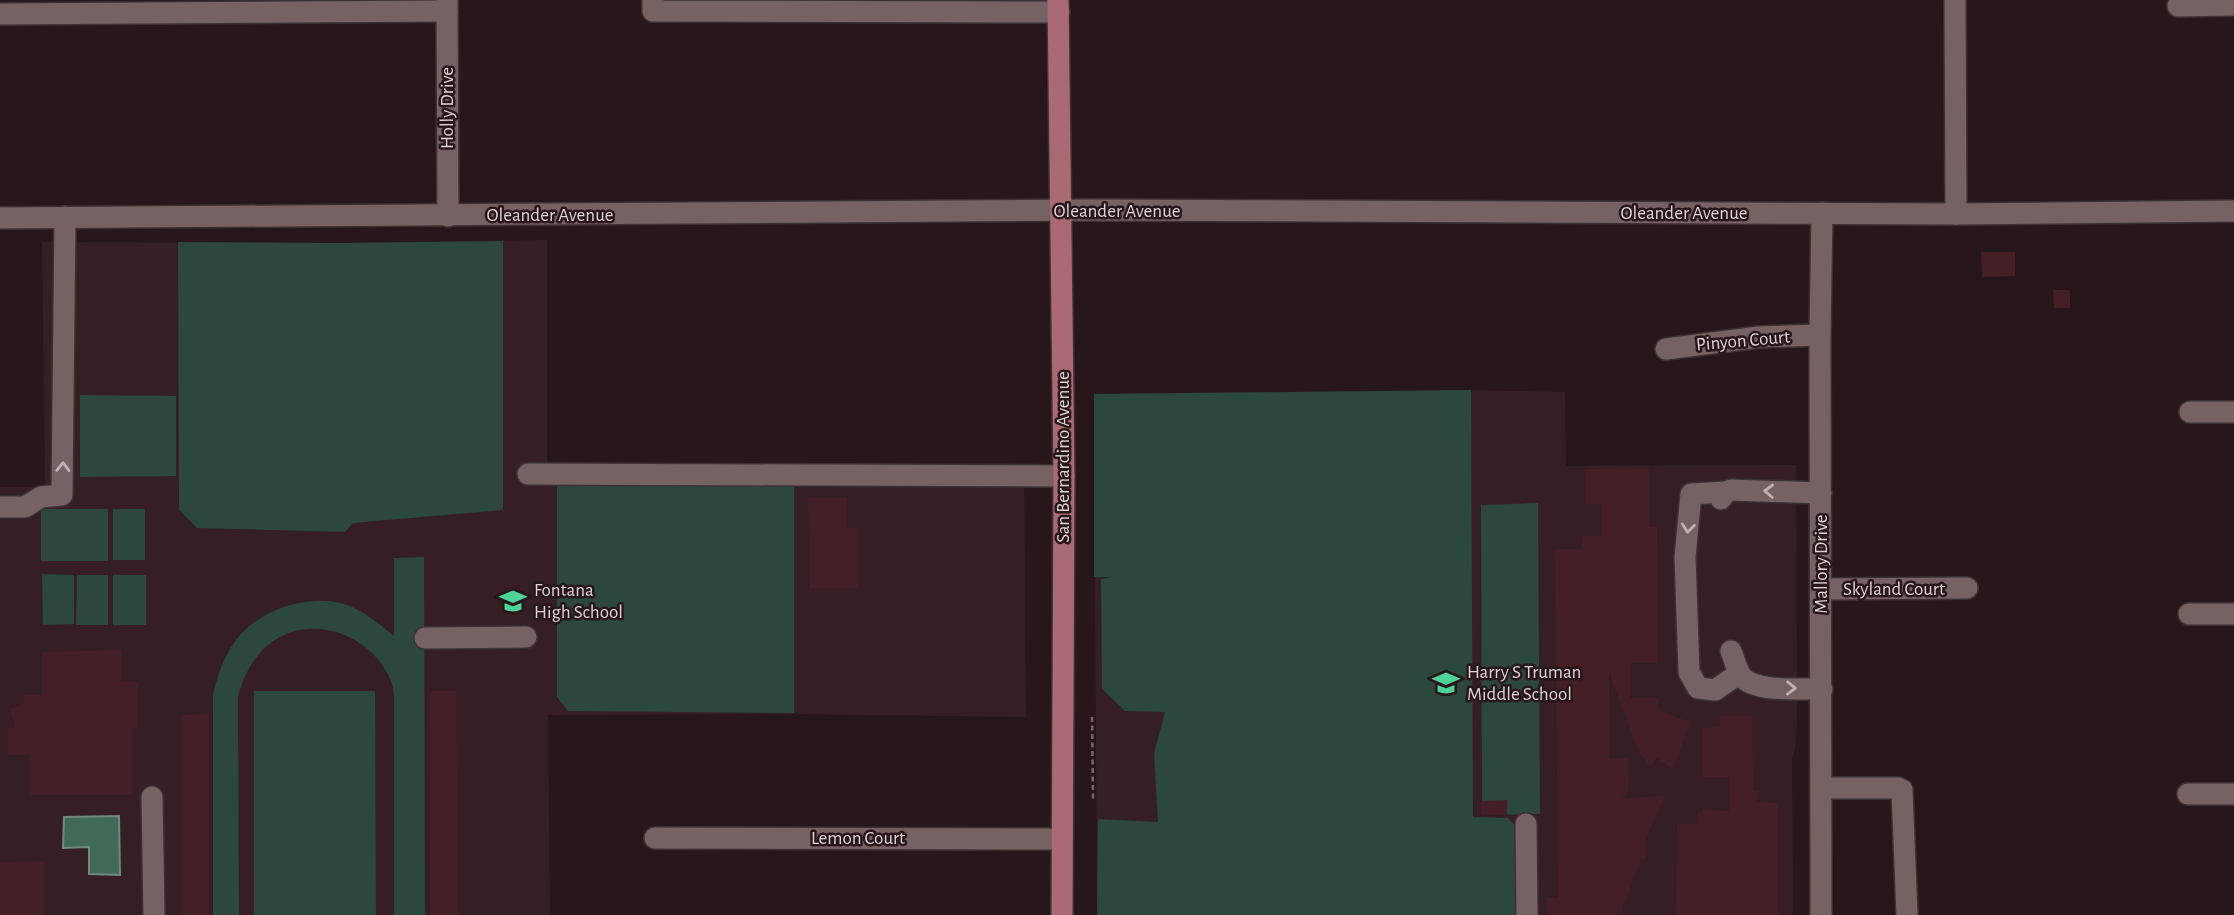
<svg xmlns="http://www.w3.org/2000/svg" width="2234" height="915" viewBox="0 0 2234 915" font-family="'Alegreya Sans',sans-serif">
  <style>
    .built { fill: #351f23 }
    .green { fill: #2b483a }
    .water { fill: #416b56; stroke: #708a7c; stroke-width: 2 }
    .building { fill: #441f26 }
    .lines { fill: none; stroke-linecap: round; stroke-linejoin: round }
    .minor-casing { stroke: #3e3133; stroke-width: 24 }
    .major-casing { stroke: #3e3133; stroke-width: 24 }
    .path { stroke: #766769; stroke-width: 2.5; stroke-dasharray: 5 3.5; stroke-linecap: butt }
    .minor { stroke: #766163; stroke-width: 21 }
    .major { stroke: #aa6a74; stroke-width: 21 }
    .oneway { stroke: #c0b1b2 }
    .labels { text-anchor: middle; dominant-baseline: central; stroke-width: 5; stroke-linejoin: round; paint-order: stroke }
    .street-label { font-size: 19px; fill: #dfd3d4; stroke: #28171a }
    .poi-label { font-size: 19px; fill: #dfd3d4; stroke: #28171a; text-anchor: start }
  </style>
  <rect width="100%" height="100%" fill="#28171a"/>
  <g class="built">
    <path d="M547,240V469L1024,467L1026,717L793,714L548,715L550,915H0V487H45L42,242L341,243Z"/>
    <path d="M1471,390L1565,392L1566,466L1796,465L1797,720L1795,749L1792,758L1793,915H1097L1094,394Z"/>
  </g>
  <g class="green">
    <path d="M503,241V510L353,523L345,532L197,528L179,510L178,242L341,243Z"/>
    <path d="M1471,390L1473,817L1508,818L1516,827V915H1097L1098,819L1158,822L1154,753L1165,712L1125,711L1102,689L1101,579L1112,577H1094V394Z"/>
    <path d="M80,395L176,396V476L80,477Z"/>
    <path d="M557,479H794V713L568,711L557,697Z"/>
    <path d="M1538,503L1540,814L1482,815L1481,505Z"/>
    <rect x="41" y="509" width="67" height="52"/>
    <rect x="113" y="509" width="32" height="51"/>
    <path d="M424,557L425,915H394V706C394,697 394,687 390,679C371,635 313,613 272,642C254,655 244,675 238,696L239,915H213V695C217,676 224,656 236,640C258,610 308,593 344,604C363,610 378,623 394,636V558Z"/>
    <path d="M42,574L74,575V624L43,625Z"/>
    <path d="M77,575H108V625H76Z"/>
    <rect x="113" y="575" width="33" height="50"/>
    <path d="M254,691H375L376,915H254Z"/>
  </g>
  <path class="water" d="M119,816L120,875L89,874V847L63,848L64,817Z"/>
  <g class="building">
    <path d="M1981,252H2015V276L1982,277Z"/>
    <path d="M2053,290H2070V308H2054Z"/>
    <path d="M1628,468L1649,469V527H1657L1658,663H1631L1630,698H1658V710L1690,722L1673,769L1657,758L1650,766L1639,752L1609,673V758H1628L1629,789L1622,798L1665,796L1645,841L1646,859L1641,858L1623,909V915H1547V897L1558,898L1555,549H1582V536H1602L1601,504H1585V469Z"/>
    <path d="M808,498H847V527L859,528V588H809Z"/>
    <path d="M122,650L121,682H138V728H132V795H29V755H8V728L15,727L10,709L24,703V695H42V652Z"/>
    <path d="M430,691H456L458,915H430Z"/>
    <path d="M209,714V915H181V715Z"/>
    <path d="M1720,716H1752L1753,791H1757V802L1778,803V915H1676L1677,824H1696L1697,813L1703,812V810L1729,811L1730,777H1703L1702,728L1720,727Z"/>
    <path d="M1507,800V815H1482V801Z"/>
    <path d="M44,861V915H0V862Z"/>
  </g>
  <g class="lines">
    <defs>
      <g id="minor">
        <path d="M447,0L448,216"/>
        <path d="M653,0V11L1059,12"/>
        <path d="M1955,0L1956,214"/>
        <path d="M2178,6L2234,5"/>
        <path d="M0,14L447,11"/>
        <path d="M0,218L1090,210L1956,214L2234,211"/>
        <path d="M1666,349L1759,337L1820,335"/>
        <path d="M2190,412H2234"/>
        <path d="M528,474L1064,476"/>
        <path d="M1726,492L1691,494L1685,557L1689,672L1698,688L1715,690L1734,677H1741"/>
        <path d="M1721,499L1726,492L1731,490L1821,493"/>
        <path d="M0,507H25L41,497L62,495L65,217"/>
        <path d="M1821,589L1967,588"/>
        <path d="M2189,614H2234"/>
        <path d="M425,638L526,637"/>
        <path d="M1731,651C1734,658 1737,671 1742,677C1756,693 1802,688 1822,689"/>
        <path d="M1822,788H1898L1902,790L1907,915"/>
        <path d="M2188,794H2234"/>
        <path d="M152,797L154,915"/>
        <path d="M1526,824L1527,915"/>
        <path d="M655,838L1062,839"/>
        <path d="M1821,915L1820,335L1822,213"/>
      </g>
      <path id="major" d="M1058,0L1064,476L1062,915"/>
    </defs>
    <use href="#minor" class="minor-casing"/>
    <use href="#major" class="major-casing"/>
    <path class="path" d="M1092,717L1093,799"/>
    <use href="#minor" class="minor"/>
    <use href="#major" class="major"/>
  </g>
  <defs><path id="oneway-chevron" d="M-2-3.5L2.5 0L-2 3.5" fill="none" stroke-width="1.6" stroke-linecap="round" stroke-linejoin="round" transform="scale(1.75)"/></defs>
  <g class="oneway">
    <use href="#oneway-chevron" transform="translate(63 467) rotate(-89)"/>
    <use href="#oneway-chevron" transform="translate(1769 491) rotate(-178)"/>
    <use href="#oneway-chevron" transform="translate(1688 528) rotate(96)"/>
    <use href="#oneway-chevron" transform="translate(1791 688) rotate(1)"/>
  </g>
  <defs>
    <symbol id="school-bare" viewBox="-9 -9 18 18"><path d="M0-5L7-2L0 1L-7-2ZM-4 1L0 2.5L4 1V4Q0 6-4 4Z" fill="#4dd39a" stroke="#28171a" stroke-width="2.5" paint-order="stroke"/></symbol>
  </defs>
  <g fill-rule="evenodd">
    <use href="#school-bare" x="494" y="582" width="38" height="38"/>
    <use href="#school-bare" x="1427" y="664" width="38" height="38"/>
  </g>
  <g class="labels">
    <g class="street-label">
      <text transform="translate(447 108) rotate(-90)">Holly Drive</text>
      <text x="1117" y="211">Oleander Avenue</text>
      <text x="1684" y="213">Oleander Avenue</text>
      <text x="550" y="215">Oleander Avenue</text>
      <text transform="translate(1743 341) rotate(-5)">Pinyon Court</text>
      <text transform="translate(1063 457) rotate(-90)">San Bernardino Avenue</text>
      <text transform="translate(1821 564) rotate(-90)">Mallory Drive</text>
      <text x="1894" y="589">Skyland Court</text>
      <text x="858" y="838">Lemon Court</text>
    </g>
    <g class="poi-label">
      <text x="534" y="590">Fontana<tspan x="534" dy="22">High School</tspan></text>
      <text x="1467" y="672">Harry S Truman<tspan x="1467" dy="22">Middle School</tspan></text>
    </g>
  </g>
</svg>
